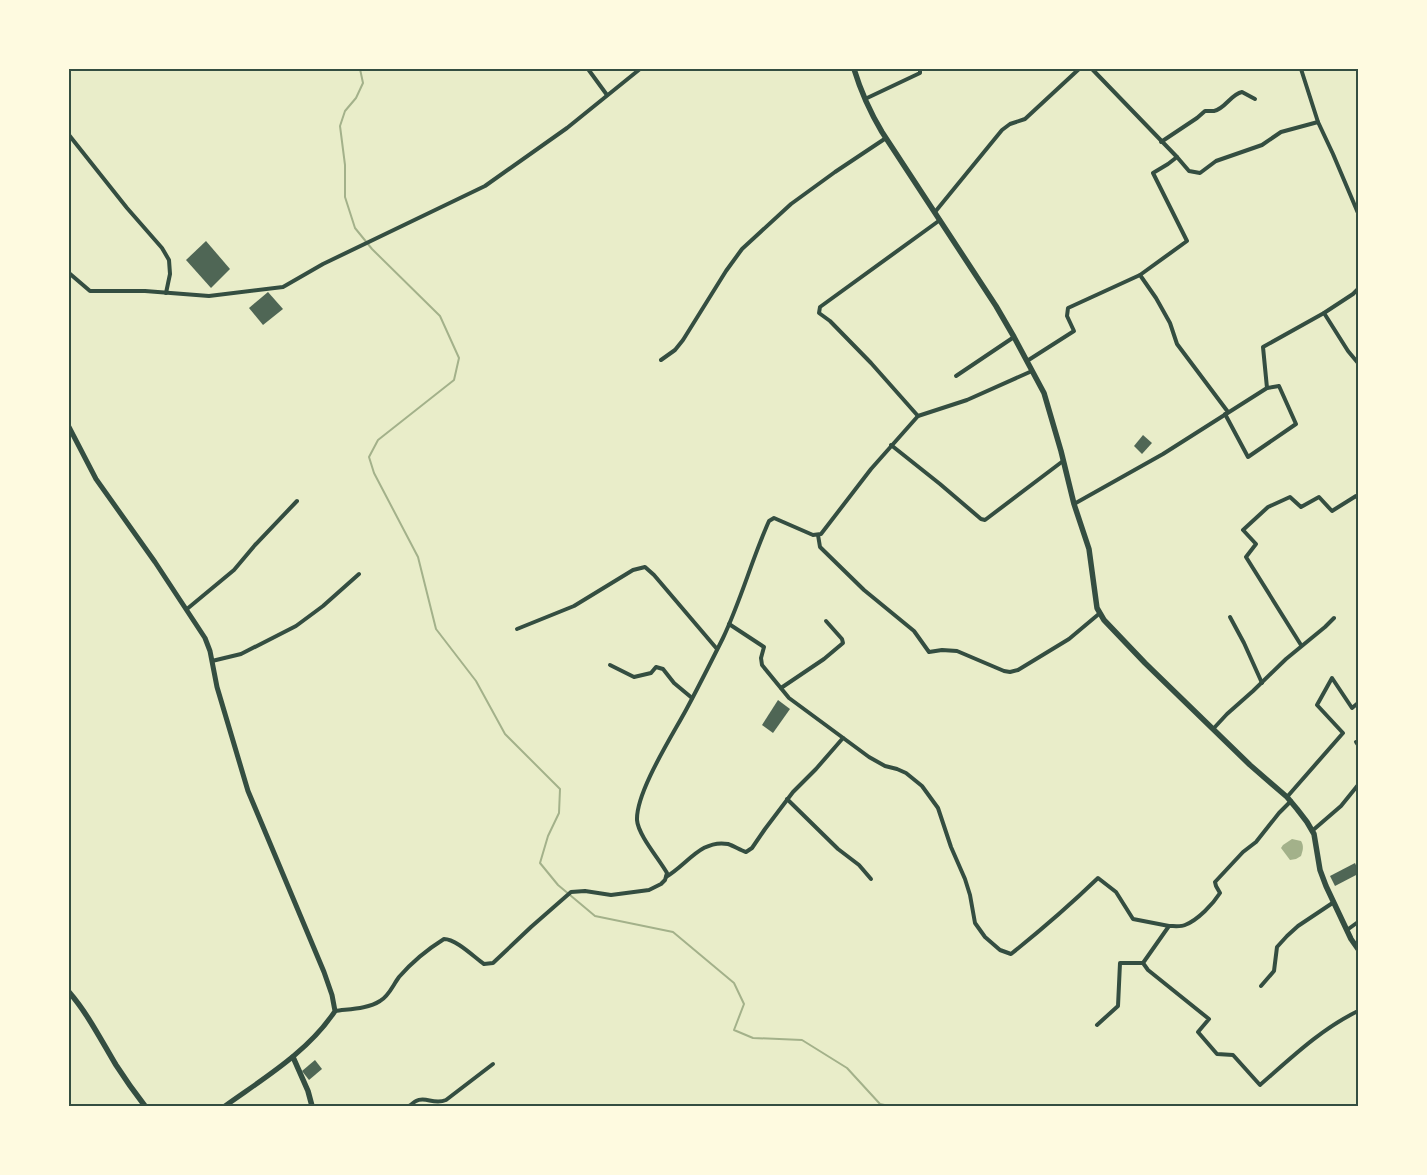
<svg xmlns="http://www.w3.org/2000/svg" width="1427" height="1175" viewBox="0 0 1427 1175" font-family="'PT Sans Narrow',sans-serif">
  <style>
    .water { fill: #a3b18a }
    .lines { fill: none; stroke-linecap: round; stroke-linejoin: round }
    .stream { stroke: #a3b18a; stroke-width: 2 }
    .building { fill: #4f6655 }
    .minor { stroke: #344e41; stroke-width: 4 }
    .tertiary { stroke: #344e41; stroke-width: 5 }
    .secondary { stroke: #344e41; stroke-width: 5.5 }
    .neatline { fill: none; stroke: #344e41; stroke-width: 2 }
  </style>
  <rect width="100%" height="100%" fill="#e9edc9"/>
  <path class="water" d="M1292,839L1301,841C1304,846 1303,850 1301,856L1296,859L1290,860L1281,848L1283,845Z"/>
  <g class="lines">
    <path class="stream" d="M360,69L363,83L356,98L345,111L340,126L345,165V197L355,228L372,249L440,316L459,358L454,380L378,440L369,457L374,473L418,557L436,629L476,681L505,734L560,789L559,813L548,836L540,863L558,885L595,916L673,932L734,983L744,1004L734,1030L753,1038L802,1040L847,1068L880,1104L889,1106"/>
  </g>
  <g class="building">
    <path d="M206,241L230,269L211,288L186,260Z"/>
    <path d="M268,292L283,309L263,325L249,308Z"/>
    <path d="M1143,435L1152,443L1142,454L1134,446Z"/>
    <path d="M778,700L790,709L773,733L762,725Z"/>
    <path d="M1355,863L1358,870V874L1335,886L1330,876Z"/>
    <path d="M315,1060L322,1069L309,1080L302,1071Z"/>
  </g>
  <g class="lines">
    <g class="minor">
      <path d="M588,69L607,95"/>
      <path d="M1092,69L1177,157"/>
      <path d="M1301,69L1318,122L1333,154L1358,213"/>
      <path d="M865,99L920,73V69"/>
      <path d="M69,135L127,208L162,248L169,260L170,274L166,293"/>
      <path d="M1161,142L1197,118L1205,111C1208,111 1211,111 1214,111C1225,109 1231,94 1242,92L1255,99"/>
      <path d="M935,212L1002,130L1010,124L1025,119L1079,69"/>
      <path d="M69,273L90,291H145L209,296L283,287L323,264L485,186L567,128L640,69"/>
      <path d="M1140,275L1187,241L1153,173L1168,164L1177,157L1189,171L1200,173L1216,161L1262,145L1281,132L1318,122"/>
      <path d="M1324,313L1348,351L1358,363"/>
      <path d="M661,360L675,350L683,340L726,271L742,249L791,204L835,172L886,138"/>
      <path d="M1027,361L1074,331L1067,316L1068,308L1140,275L1156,298L1170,323L1177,344L1228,412"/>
      <path d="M956,376L1014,337"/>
      <path d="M1225,414L1248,457L1296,424L1279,386L1267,388"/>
      <path d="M918,416L871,363L830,321L819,313L820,307L940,220"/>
      <path d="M891,445L940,484L981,519L985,520L1063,461"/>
      <path d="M1074,504L1163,454L1267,388L1263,347L1324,313L1353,294L1358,289"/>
      <path d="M818,535L820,547L864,590L914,631L929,652L942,650L957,651L1004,671L1010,672L1018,670L1069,639L1100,613"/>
      <path d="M187,609L234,570L255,545L297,501"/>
      <path d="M1230,617L1244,643L1262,683"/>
      <path d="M729,624L764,647L761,658L762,665L789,698L869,757L885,766L897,769L906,773L922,786L938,808L951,847L965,879L970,895L975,923L985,937L1000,950L1011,954C1041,930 1070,905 1098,878L1116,892L1133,919L1169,926L1143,963L1148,970L1209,1019L1198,1032L1217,1054L1233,1055L1260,1085C1291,1058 1321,1029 1358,1011"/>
      <path d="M517,629L574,606L633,570L645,567L654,575L717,649"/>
      <path d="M1301,645L1246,557L1256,544L1243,530L1268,507L1290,497L1301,507L1319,497L1332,511L1356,496L1358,498"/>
      <path d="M212,661L241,654L296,626L323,606L359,574"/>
      <path d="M610,665L634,677L651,673L656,667L663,669L674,683L692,698"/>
      <path d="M781,688L824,659L843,643L842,639L826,621"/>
      <path d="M1214,728L1227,714L1253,691L1286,659L1325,627L1334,618"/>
      <path d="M1356,742L1358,745"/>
      <path d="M1287,797L1343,733L1317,705L1332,678L1352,708L1358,703"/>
      <path d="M787,799L838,849L859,865L871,879"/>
      <path d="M1312,831L1341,806L1358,785"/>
      <path d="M666,877C687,865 701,839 728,844C734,846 740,850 746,852L752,848L765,829L793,792L816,769L843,738"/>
      <path d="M1169,926C1174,926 1181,927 1185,925C1198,920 1213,904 1220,893L1216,886L1215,882L1243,852L1256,842L1279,813L1291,801"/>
      <path d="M1347,930L1358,922"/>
      <path d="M1261,986L1274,971L1277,947L1287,936L1298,926L1334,902"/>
      <path d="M335,1011C349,1009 368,1009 380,1001C389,996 393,985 399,977C412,962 428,949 444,939C456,939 474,957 484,964L493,963L531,927L571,892L585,891L611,895L649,890L661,884L665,880L667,873C660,860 638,835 637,820C636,792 672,736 686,710C699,686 711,662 723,638C741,600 752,559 769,521L774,518L813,535L821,534L871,469L918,416L967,400L1032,371"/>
      <path d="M1097,1025L1118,1006L1120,963H1143"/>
      <path d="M409,1106C412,1104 414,1102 416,1101C425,1096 434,1105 446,1100L493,1064"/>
    </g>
    <path class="tertiary" d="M69,427L96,479L155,562L205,638L210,651L217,687L248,791L324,972L332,995L335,1011C308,1052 264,1078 225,1106"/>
    <g class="secondary">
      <path d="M854,69C861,92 870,112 882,132L996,306L1014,337L1044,393L1061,451L1074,504L1089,549L1097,608L1104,620L1145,663L1250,765L1287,797L1297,809L1307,822L1314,834L1320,870L1326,886L1351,939L1358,949"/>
      <path d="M69,992C88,1014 101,1040 116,1065C125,1079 135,1093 145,1106"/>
      <path d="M293,1057L308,1091L312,1106"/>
    </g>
  </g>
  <rect width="1427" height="1175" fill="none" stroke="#fefae0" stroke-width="140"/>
  <rect x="70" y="70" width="1287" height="1035" class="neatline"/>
</svg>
